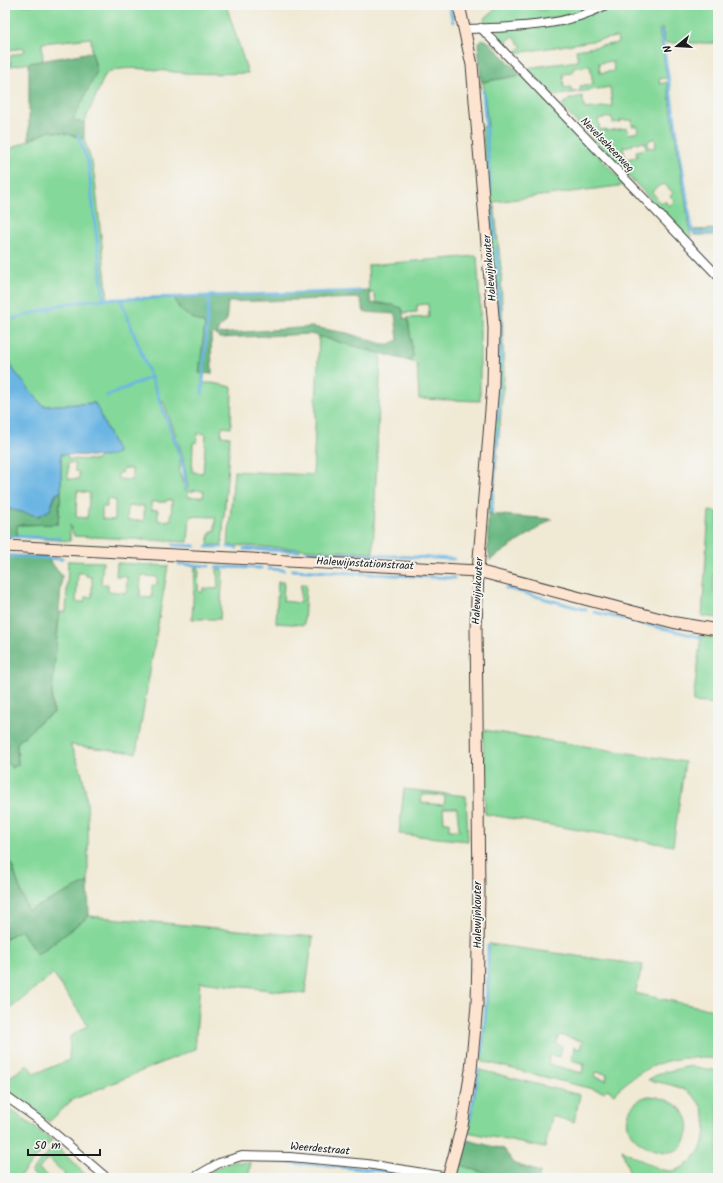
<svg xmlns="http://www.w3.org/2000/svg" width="723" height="1183" viewBox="0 0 723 1183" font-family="Kalam,sans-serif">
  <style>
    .green { fill: #84d89a; stroke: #507a5b; fill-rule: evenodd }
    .forest { fill: #6bb882; stroke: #446a4f; fill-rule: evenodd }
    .water { fill: #6ab5e3; stroke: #436880 }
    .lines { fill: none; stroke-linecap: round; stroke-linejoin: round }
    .stream { stroke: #6ab5e3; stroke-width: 3 }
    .street-casing { stroke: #3c3b38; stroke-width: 10 }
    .secondary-casing { stroke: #3c3b38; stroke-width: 13 }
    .street { stroke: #fff; stroke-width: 8 }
    .secondary { stroke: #fde4d1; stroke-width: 11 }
    .labels { text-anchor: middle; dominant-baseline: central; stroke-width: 3.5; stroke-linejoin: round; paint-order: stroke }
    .street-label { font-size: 11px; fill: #1c1c1c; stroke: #f6f6f2 }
  </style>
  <rect width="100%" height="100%" fill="#f6f6f2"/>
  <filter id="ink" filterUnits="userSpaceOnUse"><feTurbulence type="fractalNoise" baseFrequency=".025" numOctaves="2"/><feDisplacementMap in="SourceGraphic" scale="8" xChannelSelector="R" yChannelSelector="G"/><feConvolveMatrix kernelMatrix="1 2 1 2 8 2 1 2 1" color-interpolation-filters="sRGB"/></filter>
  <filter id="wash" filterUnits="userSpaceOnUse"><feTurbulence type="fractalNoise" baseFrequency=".012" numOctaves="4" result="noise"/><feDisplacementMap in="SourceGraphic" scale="16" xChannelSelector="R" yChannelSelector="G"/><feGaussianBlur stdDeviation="0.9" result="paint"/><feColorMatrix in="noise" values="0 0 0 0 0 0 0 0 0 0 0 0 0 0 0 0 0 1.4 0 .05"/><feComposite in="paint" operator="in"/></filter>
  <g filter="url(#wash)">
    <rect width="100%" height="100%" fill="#f0e9d4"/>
    <g class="green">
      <path d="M10,5H226L248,73C227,74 205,74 184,73C166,72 119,62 105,75L84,123L73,120L97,71L92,52L91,38L42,43L43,61L5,67V64L11,63L10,56L25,51L24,48L10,50L9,47L5,48V17Z"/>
      <path d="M500,5H537L538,10H545V7L549,5H596C560,21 524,23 485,23L484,19Z"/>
      <path d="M612,5H718V43H665L662,28L659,30L667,78L659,79L660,84L667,82L691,237L689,239L561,106L570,99L582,96L585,109L612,106L610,87L553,96L526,68L578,61L576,50L618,43L617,37L511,54L493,34L496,31L603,10ZM513,36L522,47L514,53L506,42ZM613,61L614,71L600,73L599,63ZM590,66L593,84L580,86V91L572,92L571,87L564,88L563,74L573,73V68ZM612,117L613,123L621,122V120H632V126H637L638,132L628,134L627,128L606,131V129L600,130L598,119ZM655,138L656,147L648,148V141ZM645,142L646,149L636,151L637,157L625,159L623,147L633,145V143ZM664,184L673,193L670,196L675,201L669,206L665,201L662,204L652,192L660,185L661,186Z"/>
      <path d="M522,75L626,185L494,202L501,269L504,378L492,514H488L497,303L482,127L488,126L483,82Z"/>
      <path d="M50,131L68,134L84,139L92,163L95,181L108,300L175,298C177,311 193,319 205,324L200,373H205L203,383H212L232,387L231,428L222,427L221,436L230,437L222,545H208L209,534H211V531H215V517L190,516L188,542L74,536L70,525V541L17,537L16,525L58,524L61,491V454H67L68,459L97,460L100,456L105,457L95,403L43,406C15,375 0,362 7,318L5,314V151ZM161,401H163L182,453L188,487L185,491L180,473V459ZM198,433L206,434L203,473L192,472L193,443L197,442ZM68,463H75V471L79,472V479H68ZM123,469H132V480L118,479V473H122ZM193,490L204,491L203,497H188V491L193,492ZM77,491L90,493L87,518L76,517ZM107,499L115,500V520L102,519V507H107ZM166,500H172L171,520L158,521V510H151V502H166ZM128,506H144V521L127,520Z"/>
      <path d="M477,256L480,303V401L419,399L417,363L409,361L413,356L408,318L429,317L428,304L417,305V312L404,313L402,308L376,302L374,293H369L368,265Z"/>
      <path d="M319,336L381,354L373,553L228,545L234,471L313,475Z"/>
      <path d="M709,511L718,512V574H714V593L718,594V618L702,616Z"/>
      <path d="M68,561L103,562L101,584L108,585V591L126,593L127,577L116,576L117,563L168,566L136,753L70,745C94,789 87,833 88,882L28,911L5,846V743H8L18,764L17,743L43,719L54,713C48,694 58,635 60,612H66ZM78,573H86V576L92,577V597H85L84,602H76ZM141,576L157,577V585H152V598L140,597Z"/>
      <path d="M195,567L199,568L198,592H203V588L218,589L217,569H223L220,619H192Z"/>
      <path d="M278,582H284L283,601L300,603L301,584L306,585L304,625L276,623Z"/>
      <path d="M701,636L718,638V704L693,702Z"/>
      <path d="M483,730L685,762L673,846L485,814Z"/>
      <path d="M404,789L466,796L468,841L399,834ZM422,794L445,796L444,805L421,803ZM443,808H457L459,830H449V822H444Z"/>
      <path d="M89,916L313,937L305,994L200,982L195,1049L72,1100L49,1122L5,1088V1080L28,1065L34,1074L69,1060L70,1037L88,1025L53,974L5,1013V939L21,930L37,955Z"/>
      <path d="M489,944L643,965L635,993L718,1011V1060C713,1058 708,1058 703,1058C668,1055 637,1070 614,1094L607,1089L604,1092L482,1061ZM559,1035L582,1041L580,1049L574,1047L571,1060L584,1064L582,1073L548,1064L550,1055L560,1057L562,1046L556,1044ZM596,1072L607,1074L606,1080L595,1077Z"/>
      <path d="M691,1066L718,1071V1178H631L622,1150C633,1155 657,1171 669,1171C678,1171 685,1166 691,1161C710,1143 712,1112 691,1094C680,1085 661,1083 648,1080L660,1073Z"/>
      <path d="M480,1070L580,1095L574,1122L552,1116L545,1148L468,1132Z"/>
      <path d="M649,1096C671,1097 697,1113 686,1139C684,1144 680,1149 674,1151C661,1155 640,1145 632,1135C621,1120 631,1099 649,1096Z"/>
      <path d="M7,1107L52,1140L18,1178H5V1110Z"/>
      <path d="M55,1145L89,1178H61L65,1174L48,1158L39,1169L50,1178H38L31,1172Z"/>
      <path d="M235,1162L251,1163L248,1178H200L224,1164Z"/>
      <path d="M460,1165L500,1178H456Z"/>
    </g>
    <g class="forest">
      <path d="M483,39L489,42L522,75L481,82L478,42Z"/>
      <path d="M92,52L97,71L73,120L84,123V139L68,134L50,131L29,140V63Z"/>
      <path d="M718,229V235H694L693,230Z"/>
      <path d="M369,290L371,303L393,305L402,308L404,319L408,318L413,356L409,361L310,334L219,338L214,333L211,336L212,374L199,373L205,324C191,317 178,314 175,298ZM360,298L364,312L395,314L398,340L390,344H382L347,333L312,327L218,334V329L226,322L228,302Z"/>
      <path d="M61,491L58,524L17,525V537H5V518L10,509L38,516L50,510L56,495Z"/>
      <path d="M488,514L552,519L490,560L488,548Z"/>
      <path d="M5,555L46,556L62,576L51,705L54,713L43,719L17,743L18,765L12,768L6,761L8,743H5Z"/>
      <path d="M5,846L28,911L88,882L89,916L37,955L21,930L5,939V908L9,905L5,890Z"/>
      <path d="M467,1140L503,1149L515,1164L540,1172L539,1178H500L460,1165Z"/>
    </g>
    <path class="water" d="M5,354L11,367L43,406L95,403L118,453L105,457L61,454V491L55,495L50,510L38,516L5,508Z"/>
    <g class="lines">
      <g class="stream">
        <path d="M449,5L453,22"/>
        <path d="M661,31L692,231L696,233H718"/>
        <path d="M483,91L491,193"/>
        <path d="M78,136L88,162L104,300"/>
        <path d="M491,201L495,239"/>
        <path d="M496,247L498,276"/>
        <path d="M498,282L501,332"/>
        <path d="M121,300L178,448L184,469L186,488"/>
        <path d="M14,319L60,305L90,300L361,291"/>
        <path d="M202,394L209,296"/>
        <path d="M107,396L151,377"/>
        <path d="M498,421L501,337"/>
        <path d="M491,512L498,428"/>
        <path d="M5,536L60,538"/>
        <path d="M173,545L195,546"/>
        <path d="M207,547H222"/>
        <path d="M228,547L237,548"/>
        <path d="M244,549L299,551"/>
        <path d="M307,552L454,559"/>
        <path d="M5,556L62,559"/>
        <path d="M179,564L209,566"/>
        <path d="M216,567L261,568"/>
        <path d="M269,569L284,570"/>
        <path d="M292,570L454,578"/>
        <path d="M506,588L586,610"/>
        <path d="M594,612L700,637"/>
        <path d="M482,1055L488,982V946"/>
        <path d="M467,1133L479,1070"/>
        <path d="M262,1160L385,1171L425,1178"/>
        <path d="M456,1178L466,1141"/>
      </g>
    </g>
  </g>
  <g filter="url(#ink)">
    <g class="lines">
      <defs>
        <g id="street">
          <path d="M5,7L6,5"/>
          <path d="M481,28L718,276"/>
          <path d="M464,29C512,27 563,28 606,5"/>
          <path d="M5,1096L39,1120L107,1178"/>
          <path d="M193,1178L219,1163L242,1156L290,1157L367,1164L448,1177"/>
        </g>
        <g id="secondary">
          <path d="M5,546L478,571L676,623L718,630"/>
          <path d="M448,1178L462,1126L471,1070L477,1005L479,891L476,628L478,571L493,385L494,328L472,65L459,5"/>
        </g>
      </defs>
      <use href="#street" class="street-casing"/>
      <use href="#secondary" class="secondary-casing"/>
      <use href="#street" class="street"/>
      <use href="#secondary" class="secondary"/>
    </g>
  </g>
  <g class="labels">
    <g class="street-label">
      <text transform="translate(607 145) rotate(46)">Nevelseheerweg</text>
      <text transform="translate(490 268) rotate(-95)">Halewijnkouter</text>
      <text transform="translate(365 564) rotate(3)">Halewijnstationstraat</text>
      <text transform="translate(478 591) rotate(-87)">Halewijnkouter</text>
      <text transform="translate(478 915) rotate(-90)">Halewijnkouter</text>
      <text transform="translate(320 1149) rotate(5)">Weerdestraat</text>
    </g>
  </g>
  <rect width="723" height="1183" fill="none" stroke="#f6f6f2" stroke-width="20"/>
  <g transform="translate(677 46) rotate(252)" stroke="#f6f6f2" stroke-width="3" paint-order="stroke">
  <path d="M0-3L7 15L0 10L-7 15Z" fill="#1c1c1c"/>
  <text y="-6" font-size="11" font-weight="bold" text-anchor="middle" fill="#1c1c1c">N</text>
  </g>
  <path d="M28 1149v6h72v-6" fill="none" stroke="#1c1c1c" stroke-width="2"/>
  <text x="34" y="1149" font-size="12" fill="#1c1c1c" stroke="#f6f6f2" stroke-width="3" paint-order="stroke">50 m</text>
</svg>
